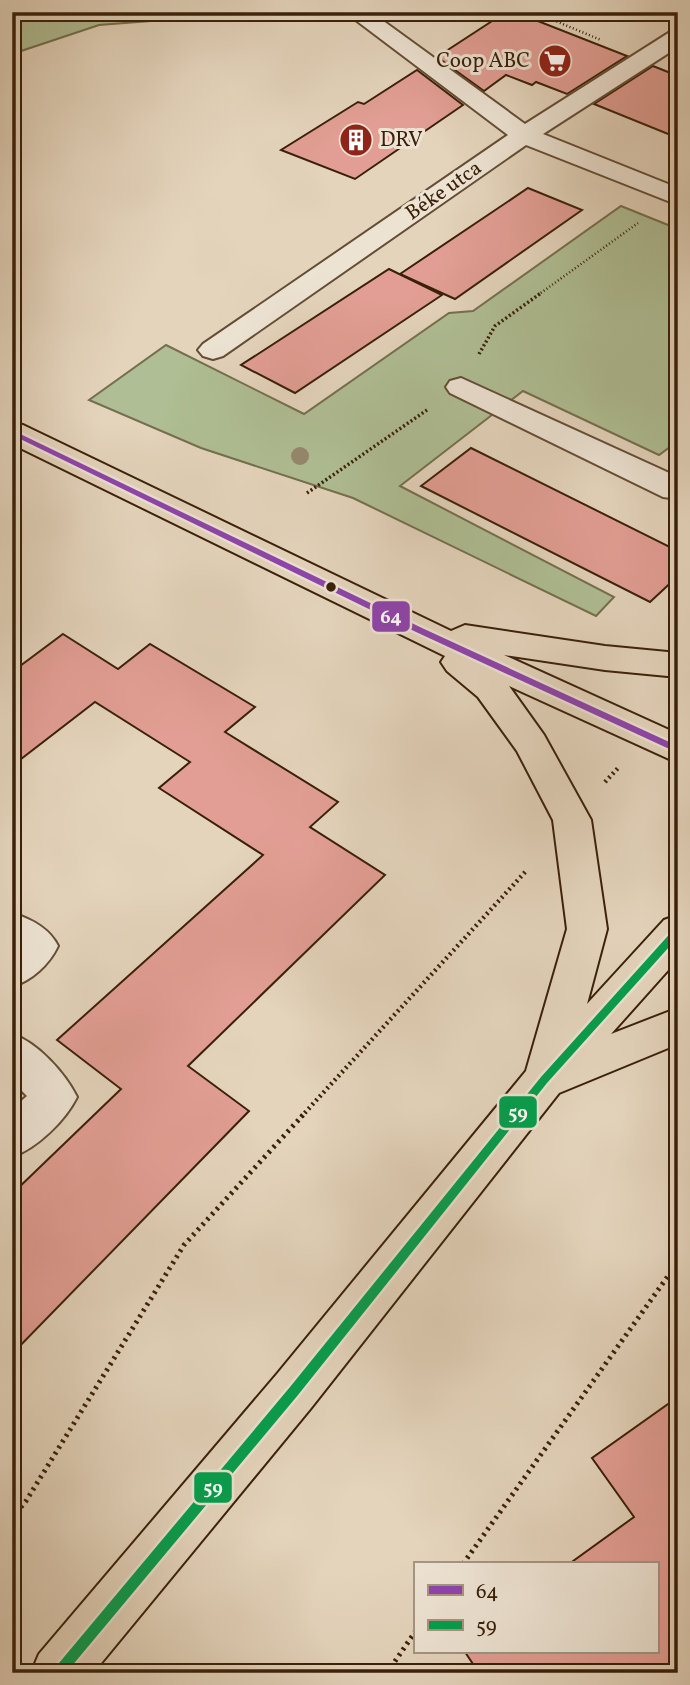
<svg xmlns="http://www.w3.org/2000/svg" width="690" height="1685" viewBox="0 0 690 1685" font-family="Vollkorn,serif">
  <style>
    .green { fill: #afbe94; stroke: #746f4e; stroke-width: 2 }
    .building { fill: #e29e94; stroke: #3a2009; stroke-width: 2 }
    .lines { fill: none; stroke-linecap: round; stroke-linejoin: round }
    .minor-casing { stroke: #644d36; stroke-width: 4 }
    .primary-casing { stroke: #3a2009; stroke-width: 4 }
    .path-far3 { stroke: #3a2009; stroke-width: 2.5; stroke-dasharray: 1 2.5; stroke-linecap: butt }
    .path-far2 { stroke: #3a2009; stroke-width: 3.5; stroke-dasharray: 2 2.5; stroke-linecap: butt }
    .path-far1 { stroke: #3a2009; stroke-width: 4.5; stroke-dasharray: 2 3.5; stroke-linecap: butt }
    .path { stroke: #3a2009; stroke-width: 5; stroke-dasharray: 2.5 4.5; stroke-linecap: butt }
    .minor { fill: #ede3d3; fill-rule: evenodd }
    .primary { fill: #e4d4bc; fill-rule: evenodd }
    .bus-1-casing { stroke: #ede3d3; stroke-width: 5 }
    .bus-2-casing { stroke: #ede3d3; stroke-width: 5 }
    .bus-1 { fill: #8e44ad; fill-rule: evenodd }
    .bus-2 { fill: #039f4d; fill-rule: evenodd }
    .tree { fill: #96876d }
    .bus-dot { fill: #3a2009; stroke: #ede3d3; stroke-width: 2.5 }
    .labels { text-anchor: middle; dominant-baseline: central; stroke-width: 6; stroke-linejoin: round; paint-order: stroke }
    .far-poi-label { font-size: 21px; fill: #3a2009; stroke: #ede3d3; text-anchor: end }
    .far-street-label { font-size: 21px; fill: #3a2009; stroke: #ede3d3 }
    .line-badge { stroke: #ede3d3; stroke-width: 2.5 }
    .badge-label { font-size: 19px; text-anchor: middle; font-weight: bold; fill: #fff }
  </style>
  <rect width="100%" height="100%" fill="#e4d4bc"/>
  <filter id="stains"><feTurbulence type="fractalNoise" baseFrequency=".00286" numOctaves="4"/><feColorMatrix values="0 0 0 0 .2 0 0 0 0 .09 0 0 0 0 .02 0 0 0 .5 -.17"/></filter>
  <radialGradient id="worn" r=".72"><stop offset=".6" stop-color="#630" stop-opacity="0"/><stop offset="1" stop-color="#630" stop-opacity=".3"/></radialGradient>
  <g class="green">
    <path d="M12,12H269L99,25L12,54Z"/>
    <path d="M621,206L678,229V441L659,455L523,391L400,486L614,597L596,616L353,498L201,448L89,400L166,345L304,414L449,313L473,311Z"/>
  </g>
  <g class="building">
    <path d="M506,12H515L627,56L567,94L536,82L532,85L506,75L484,91L437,57Z"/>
    <path d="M653,66L678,76V138L594,104Z"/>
    <path d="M417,70L463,105L355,179L281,150L358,102L364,104Z"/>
    <path d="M528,188L582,210L455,299L400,274Z"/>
    <path d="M389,269L442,295L295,393L241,365Z"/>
    <path d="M471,448L678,551V576L650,602L421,486Z"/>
    <path d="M63,634L118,669L150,644L255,707L225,732L338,802L310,827L385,875L188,1066L249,1111L12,1354V1194L121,1089L57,1040L263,855L159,788L190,762L95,702L12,766V672Z"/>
    <path d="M678,1397V1673H479L465,1652H657V1564H569L634,1517L592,1458Z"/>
  </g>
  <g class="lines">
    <defs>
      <g id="minor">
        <path d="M345,12H371L525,124L670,32L678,30V47L543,134L678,188V205L526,145L223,356L213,359L203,356L198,350L203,344L508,135Z"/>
        <path d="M461,378L678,477V499L663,497L450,393L446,387L450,381Z"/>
        <path d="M12,913C31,919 49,928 58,946C49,965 32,980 12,987Z"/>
        <path d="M12,1034C38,1043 65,1073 77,1097C65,1121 37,1148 12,1157V1109L27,1096L12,1081Z"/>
      </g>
      <path id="primary" d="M12,423L23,425L451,631L465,625L605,646L678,653V677L605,670L504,655L678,734V763L509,686L544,735L591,820L607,929L587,1004L664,920L678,915V959L611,1034L678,1008V1044L559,1093L311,1408L93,1673H31L39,1654L277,1374L526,1071L567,929L553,820L517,751L478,697L447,671L441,662L445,656L12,444Z"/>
    </defs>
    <use href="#minor" class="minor-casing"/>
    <use href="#primary" class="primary-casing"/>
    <g class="path-far3">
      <path d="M534,12L601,40"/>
      <path d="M538,295L638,223"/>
    </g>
    <g class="path-far2">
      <path d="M479,354L495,326L541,293"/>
      <path d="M307,493L427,410"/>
    </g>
    <g class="path-far1">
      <path d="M605,782L618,768"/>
      <path d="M301,1117L527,870"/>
    </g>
    <g class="path">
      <path d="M12,1518L26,1501L184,1245L303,1115"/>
      <path d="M463,1564L678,1262"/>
      <path d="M387,1673L415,1632"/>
    </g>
    <use href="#minor" class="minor"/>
    <use href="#primary" class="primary"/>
    <defs>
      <path id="bus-1" d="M12,430L422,628L678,746V753L416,632L12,435Z"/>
      <path id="bus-2" d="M678,927V937L547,1083L298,1395L66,1673H52L54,1669L290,1387L541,1077L675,928Z"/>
    </defs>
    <use href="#bus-1" class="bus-1-casing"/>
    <use href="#bus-2" class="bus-2-casing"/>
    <use href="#bus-1" class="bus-1"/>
    <use href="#bus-2" class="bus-2"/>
  </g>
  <circle class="tree" cx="300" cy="456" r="9"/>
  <defs>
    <symbol id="supermarket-disc" viewBox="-11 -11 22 22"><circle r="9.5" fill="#8f2418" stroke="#ede3d3"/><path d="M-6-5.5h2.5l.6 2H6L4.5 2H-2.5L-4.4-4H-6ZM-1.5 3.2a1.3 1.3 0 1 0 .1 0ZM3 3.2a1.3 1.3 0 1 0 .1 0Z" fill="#fff"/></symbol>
    <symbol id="building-disc" viewBox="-11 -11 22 22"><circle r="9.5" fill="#8f2418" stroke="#ede3d3"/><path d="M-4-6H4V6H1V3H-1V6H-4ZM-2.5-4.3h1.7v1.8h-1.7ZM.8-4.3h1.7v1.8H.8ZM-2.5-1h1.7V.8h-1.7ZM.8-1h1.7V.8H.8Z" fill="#fff"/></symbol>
  </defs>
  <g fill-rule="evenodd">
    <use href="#supermarket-disc" x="536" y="42" width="38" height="38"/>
    <use href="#building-disc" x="337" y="121" width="38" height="38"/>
  </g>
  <circle class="bus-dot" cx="331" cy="587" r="6"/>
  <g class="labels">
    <g class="far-poi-label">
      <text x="530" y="61">Coop ABC</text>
      <text x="380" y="140" text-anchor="start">DRV</text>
    </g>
    <g class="far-street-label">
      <text transform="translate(444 191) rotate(-35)">Béke utca</text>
    </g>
  </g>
  <g class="line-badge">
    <rect x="371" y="600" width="40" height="33" rx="7" fill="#8e44ad"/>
    <rect x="498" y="1095" width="40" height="34" rx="7" fill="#039f4d"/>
    <rect x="193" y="1471" width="40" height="33" rx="7" fill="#039f4d"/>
  </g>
  <g class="badge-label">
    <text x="391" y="623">64</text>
    <text x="518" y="1119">59</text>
    <text x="213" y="1494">59</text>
  </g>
  <rect width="690" height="1685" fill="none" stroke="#e4d4bc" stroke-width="42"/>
  <rect x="14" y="14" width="662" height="1657" fill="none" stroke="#3a2009" stroke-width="3.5"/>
  <rect x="21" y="21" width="648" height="1643" fill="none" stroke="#3a2009" stroke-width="2"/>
  <rect x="414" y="1562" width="245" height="91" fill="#ede3d3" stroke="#a59582" stroke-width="2"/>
  <rect x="428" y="1585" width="35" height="10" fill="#8e44ad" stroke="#a59582" stroke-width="2"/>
  <text x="476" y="1598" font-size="21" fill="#3a2009">64</text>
  <rect x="428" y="1620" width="35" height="10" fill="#039f4d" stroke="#a59582" stroke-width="2"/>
  <text x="476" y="1632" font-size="21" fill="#3a2009">59</text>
  <rect width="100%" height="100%" filter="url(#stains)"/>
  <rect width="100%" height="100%" fill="url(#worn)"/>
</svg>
